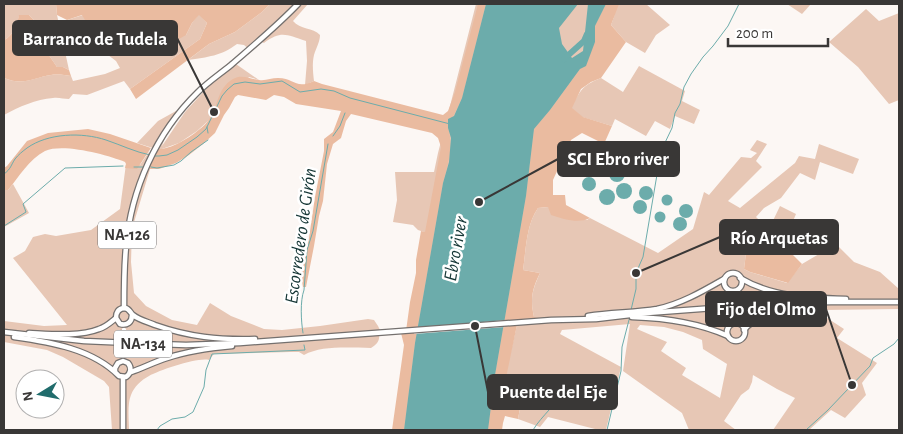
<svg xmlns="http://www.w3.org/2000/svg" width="903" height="434" viewBox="0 0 903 434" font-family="'Alegreya Sans',sans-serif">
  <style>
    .green { fill: #e7c7b5; fill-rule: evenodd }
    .forest { fill: #eabba0 }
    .water { fill: #6cacab }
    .pier { fill: #fcf7f4 }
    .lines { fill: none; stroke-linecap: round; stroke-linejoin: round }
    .stream { stroke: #6cacab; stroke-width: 1 }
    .river { stroke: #6cacab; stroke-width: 6 }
    .primary-casing { stroke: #74706e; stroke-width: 7 }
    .primary { stroke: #fff; stroke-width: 4.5 }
    .primary-bridge-casing { stroke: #74706e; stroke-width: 7; stroke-linecap: butt }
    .primary-bridge { stroke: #fff; stroke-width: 4.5 }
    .labels { text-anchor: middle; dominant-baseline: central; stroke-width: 5; stroke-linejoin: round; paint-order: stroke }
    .shield { fill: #fff; stroke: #747372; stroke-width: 1 }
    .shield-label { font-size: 16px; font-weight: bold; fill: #393736 }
    .water-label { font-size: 19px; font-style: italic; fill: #153635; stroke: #fff }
    .leader { fill: none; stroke: #393736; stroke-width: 2 }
    .callout-dot { fill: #393736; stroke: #fff; stroke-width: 2 }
    .callout { fill: #393736; stroke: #393736; stroke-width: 2 }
    .callout-label { font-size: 19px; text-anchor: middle; font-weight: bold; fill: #fff }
  </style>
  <rect width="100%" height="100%" fill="#fcf7f4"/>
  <g class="green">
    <path d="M4,4H56L57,15L69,70L63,67H57C52,59 45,51 43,43C39,29 39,25 29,15L19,16C17,25 13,36 4,40Z"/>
    <path d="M270,4H308L293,21C300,30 313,27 320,35C320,42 316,48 314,55C312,64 313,72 314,81L305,85L307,61L306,41C286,35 282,30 264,43L260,41L250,50L244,45L237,44C221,56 208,57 188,60L209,44L235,32L262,12Z"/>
    <path d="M476,4H646L670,25L656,35L645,53L626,42L611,25L615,14L598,52L537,155L507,368L517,325L534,317C530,298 532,291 540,273L523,270C526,250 526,225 538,208L548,207L587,220L590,218L658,253L693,229L704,192L709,195L741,157L751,158L757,153L750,150L757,140L767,144L756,161L762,167L728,201L740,208L795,163L799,156L815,159L819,144L859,159L853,174L820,162L815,180L800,173L781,198L764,208L756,217L769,229L780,206L796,214L783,245L750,221L744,269L750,272L787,283L802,264L836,244L854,262L880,272L899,289V309L823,310L821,314L844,329L837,338L877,363L862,383L866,395L845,418L831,410L809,430H773L795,398L777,389L753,375L752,382L749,389L741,395L724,421L736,430H689L682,413L623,371L630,324L562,330L560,334L621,367L606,430H599L548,417L540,427L518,419L523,393L504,390L499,430H394L424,232L418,230L413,225L393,222L397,200L395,172H434L438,153ZM640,325L664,327L683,332L702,340L703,349L727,364L720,398L682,375L686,368L661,351L667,342L637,329Z"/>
    <path d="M787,4H811L802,14Z"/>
    <path d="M866,9L879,21L899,13V100L889,104L858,67L829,42Z"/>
    <path d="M199,14L207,23L200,39L130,89L124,81L87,95L73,94L69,99C64,99 58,97 53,98C36,99 19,107 4,115V78C23,86 32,78 51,75C57,74 65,75 71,76L73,81L105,74L120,68L116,61L75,30L67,20L83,15L92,32L104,38L112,33C122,37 131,44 142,48L149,29L158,23L186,35L192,23Z"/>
    <path d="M233,62L259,80L249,77L208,121L197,131L179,143L159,150L137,143L158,121L176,111L181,114L166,134L162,146L185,112L218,76Z"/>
    <path d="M639,66L685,91L682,101L700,110L694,124L675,116L670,129L655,121L646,136L615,119L612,126L582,117L571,108C581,90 581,86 601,78L623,92Z"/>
    <path d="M149,152L148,164L150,169L132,229L131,262L134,293L146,306L172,320L197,325L210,303L231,316L264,329L282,330L320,326L368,319L374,320L378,326L382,334H379C380,341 377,344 371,348C351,348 322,345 304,355L299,352H290L214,354L209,360C198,357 160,370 149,376C141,380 134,387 131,395C127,404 129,421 129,430H112L109,387L104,381L63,357L47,350L4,342V321L44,326L67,325L13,258L25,251L33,237L45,234L56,236L91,230L120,209L126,164L140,165Z"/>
    <path d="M13,184L29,213L4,227V190H8Z"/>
  </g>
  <g class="forest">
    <path d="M56,4H270L262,12L235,32L209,44L136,99L130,89L200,39L207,23L199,15L192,23L186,35L179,39L172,30L158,23L149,29L142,48C131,45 123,37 112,33L104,38L92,32L82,15L67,20L57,15Z"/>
    <path d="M478,4H486L462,98L448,128C454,146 448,165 443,183L415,343L404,430H392L404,345L401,333L406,331L410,302L416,273V260L421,231L425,232L441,147L438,138L432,133L351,114L346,121L341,138L333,144L327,164L323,201L319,216L314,246L306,287H303L301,275L309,238L315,197L324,151V139L333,132L341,111L296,104L284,97L274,95L266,100L238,95L235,97L229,108L224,115L215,133L203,144L189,155L176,163L159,169H150L148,165L155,149C159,149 163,149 166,148C179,145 200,131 208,121C219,107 216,89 233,79C242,74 250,79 259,80C266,81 271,78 278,78C295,78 295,90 314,81L322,84L443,115L448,111L455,92Z"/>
    <path d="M606,4H619L611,25L626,42L601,78L591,82L581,89L572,108L583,117L612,126L604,144L582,133L571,140L553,180V195H565L566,205L590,218C579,224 563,219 551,215L548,207L538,208C526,225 526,250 523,270L540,273C532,290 530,298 534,317L540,318L544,323L517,325L507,373L505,390L523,392L518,419L505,416L503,423L502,430H488L495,375L526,196L534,129L550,110L580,69L595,42V26Z"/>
    <path d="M19,15H29C39,25 39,29 43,43C45,51 52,59 57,67H63L69,70L71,76C65,75 57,74 51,75C33,78 23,86 4,78V40C13,36 17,25 19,15Z"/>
    <path d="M88,129L110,134L151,148L137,169L125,168L126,164L125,162C107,155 64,143 45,151C29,159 19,177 8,190H4V168L7,166L27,141L48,133Z"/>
    <path d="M750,221L783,245L802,264L788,283L750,272L744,269Z"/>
  </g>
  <g class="water">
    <path d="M486,4H578L559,28L562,44L572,58L583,51L588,4H606L595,26V42L586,66L580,69L550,110L534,129L526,196L495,375L488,430H404L415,343L443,183L449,162L451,138L448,128V119L454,116L462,98Z"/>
    <circle cx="595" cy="169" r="7"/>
    <circle cx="617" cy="174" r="8"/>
    <circle cx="589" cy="184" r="7"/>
    <circle cx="624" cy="191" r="8"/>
    <circle cx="646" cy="193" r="7"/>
    <circle cx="607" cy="197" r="8"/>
    <circle cx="667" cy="200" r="5.5"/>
    <circle cx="640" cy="207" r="7"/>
    <circle cx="686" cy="211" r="7"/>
    <circle cx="660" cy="217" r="5.5"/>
    <circle cx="680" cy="224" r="7"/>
  </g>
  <path class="pier" d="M506,320L505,327L414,334L415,328Z"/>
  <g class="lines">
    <g class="stream">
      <path d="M207,127L208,133"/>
      <path d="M333,136L340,126L345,113"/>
      <path d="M154,156H159L167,155L178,150L197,137L206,129L222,96L227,90L234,84L245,82L260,84L282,81L300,92L321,89L334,91L350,98L450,124"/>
      <path d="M134,167H144"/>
      <path d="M151,167L157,168L174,165L181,161L191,152L208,140"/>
      <path d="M4,174C11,169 11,165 15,159C18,155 23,151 27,148C48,133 82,132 106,140C121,145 135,152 150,155"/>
      <path d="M4,226L26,212L23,204L65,168L123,166"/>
      <path d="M631,310L636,289V273L643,257L661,151L672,128L675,113L680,104L684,87L691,74L703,57L713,46L728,26L739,4"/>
      <path d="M303,333C301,321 300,301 304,290L307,250L313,231L328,144"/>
      <path d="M157,430L160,426L172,419L185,417L193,412L204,387L206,370L212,354L305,350L304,345"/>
      <path d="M533,430C542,415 557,405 563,389H568L601,399L610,408H613"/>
      <path d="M607,430L621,371L622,347L630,316"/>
      <path d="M806,430L828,410L870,366L873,358L894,344L899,338"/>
    </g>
    <path class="river" d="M564,59L584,41L587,34"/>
    <defs>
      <g id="primary">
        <circle cx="733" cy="282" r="9"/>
        <path d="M740,278C772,297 810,298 846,299"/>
        <path d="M124,308C124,288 124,267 126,247C131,189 156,133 198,92C208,82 220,74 231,65C254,45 277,26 298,4"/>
        <path d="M132,315C132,322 127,326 120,324L116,318C116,313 118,308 125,308C130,309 130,313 133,315C139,320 148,322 155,325C189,337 219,340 255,339"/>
        <path d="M588,316C611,312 634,313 657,309C681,304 703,291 724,279"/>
        <path d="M632,317C665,318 697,322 728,336"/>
        <circle cx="736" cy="332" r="9"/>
        <path d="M744,330C760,310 797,306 822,305"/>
        <path d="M4,332L84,341L130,343L186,345L240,343L551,320L596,319L647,313L781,303L831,302H899"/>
        <path d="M29,333C50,334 79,337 99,329C106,327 111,322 116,318"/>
        <path d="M14,337C50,342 93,349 119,376L126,377C131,373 132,368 128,363L123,361L118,363L115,368V371"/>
        <path d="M131,372C143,368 154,362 167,358C188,351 210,348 232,346"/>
        <path d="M123,430V377"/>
      </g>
    </defs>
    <use href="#primary" class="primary-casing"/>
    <use href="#primary" class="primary"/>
    <defs>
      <g id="primary-bridge">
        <path d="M734,295L735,319"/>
        <path d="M123,355L124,330"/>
      </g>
    </defs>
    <use href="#primary-bridge" class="primary-bridge-casing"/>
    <use href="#primary-bridge" class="primary-bridge"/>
  </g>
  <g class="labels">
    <g class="shield">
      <rect x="98" y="221.5" width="58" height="27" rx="4"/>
      <rect x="114" y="330.5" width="58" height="27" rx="4"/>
    </g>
    <g class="shield-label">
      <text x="127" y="235">NA-126</text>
      <text x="143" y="344">NA-134</text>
    </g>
    <g class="water-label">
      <text transform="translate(301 236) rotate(-82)">Escorredero de Girón</text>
      <text transform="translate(456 249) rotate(-80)">Ebro river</text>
    </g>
  </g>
  <path class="leader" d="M214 112L177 38M479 202L558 159M636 273L720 237M852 385L826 309M475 326L488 392"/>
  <g class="callout-dot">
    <circle cx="214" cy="112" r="5"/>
    <circle cx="479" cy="202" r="5"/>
    <circle cx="636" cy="273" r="5"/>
    <circle cx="852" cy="385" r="5"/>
    <circle cx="475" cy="326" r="5"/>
  </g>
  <g class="callout">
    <rect x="13" y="21" width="164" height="34" rx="5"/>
    <rect x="558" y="142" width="121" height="34" rx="5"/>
    <rect x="720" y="220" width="118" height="34" rx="5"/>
    <rect x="706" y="292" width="120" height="34" rx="5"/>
    <rect x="488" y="375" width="129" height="34" rx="5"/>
  </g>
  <g class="callout-label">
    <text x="95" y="45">Barranco de Tudela</text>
    <text x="618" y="165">SCI Ebro river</text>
    <text x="779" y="244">Río Arquetas</text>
    <text x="766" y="315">Fijo del Olmo</text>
    <text x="553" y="398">Puente del Eje</text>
  </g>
  <rect width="903" height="434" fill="none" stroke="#393736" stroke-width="10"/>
  <g transform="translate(40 394) rotate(260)"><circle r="24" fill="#ffffff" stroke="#b0afaf"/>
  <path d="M0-4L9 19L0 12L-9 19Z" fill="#206c6c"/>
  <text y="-8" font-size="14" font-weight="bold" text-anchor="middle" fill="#393736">N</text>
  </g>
  <path d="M728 38v8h100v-8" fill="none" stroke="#393736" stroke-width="2.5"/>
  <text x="736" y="38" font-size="15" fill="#393736" stroke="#ffffff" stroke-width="4" paint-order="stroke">200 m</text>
</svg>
